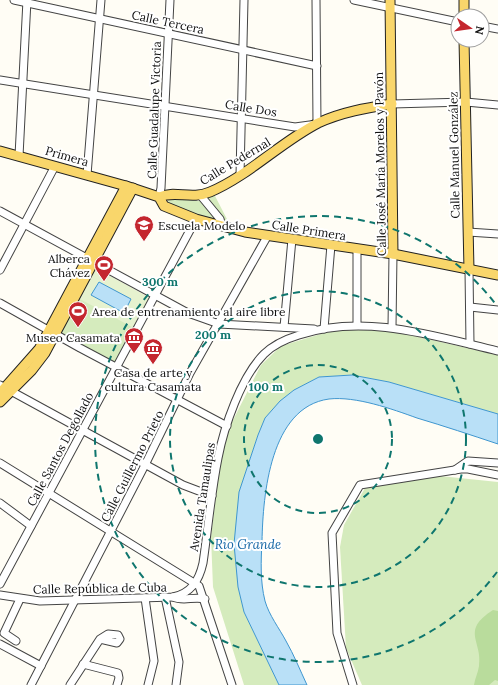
<svg xmlns="http://www.w3.org/2000/svg" width="498" height="685" viewBox="0 0 498 685" font-family="Lora,serif">
  <style>
    .green { fill: #d5ebbd }
    .forest { fill: #b9dc9c }
    .pitch { fill: #e6f2cf }
    .water { fill: #b9e0f7; stroke: #3f96cf }
    .lines { fill: none; stroke-linecap: round; stroke-linejoin: round }
    .minor-casing { stroke: #444; stroke-width: 9 }
    .major-casing { stroke: #222; stroke-width: 11 }
    .minor { stroke: #fff; stroke-width: 7 }
    .major { stroke: #f9d66b; stroke-width: 9 }
    .ring { fill: none; stroke: #0f766e; stroke-width: 2; stroke-dasharray: 7 5 }
    .labels { text-anchor: middle; dominant-baseline: central; stroke-width: 4; stroke-linejoin: round; paint-order: stroke }
    .street-label { font-size: 12px; fill: #111; stroke: #fff }
    .poi-label { font-size: 12px; fill: #111; stroke: #fff; text-anchor: start }
    .water-label { font-size: 13px; font-style: italic; fill: #1768a6; stroke: #fff }
    .centre { fill: #0f766e; stroke: #fff; stroke-width: 2 }
    .ring-label { font-size: 12px; text-anchor: middle; font-weight: bold; fill: #0f766e; stroke: #fff; stroke-width: 4; stroke-linejoin: round; paint-order: stroke }
  </style>
  <rect width="100%" height="100%" fill="#fffdf5"/>
  <g class="green">
    <path d="M214,194L230,225L195,217L168,203V198L199,201Z"/>
    <path d="M94,269L147,299L116,364L59,332Z"/>
    <path d="M356,328L392,331L498,355V414L389,382L352,375L319,377L294,390L265,418L258,435L250,459L244,612L279,685H244L213,587L211,537L220,462L229,428L261,365L281,346L324,333Z"/>
    <path d="M440,476L498,482V685H362L346,648L340,547L344,525L365,488Z"/>
  </g>
  <path class="forest" d="M493,610L498,611V681L495,680L489,685H474C475,678 478,673 479,666C483,641 460,631 493,610Z"/>
  <path class="pitch" d="M94,267L150,298L134,328L78,298Z"/>
  <g class="water">
    <path d="M99,282L131,299L124,313L91,295Z"/>
    <path d="M352,375L389,382L498,414V444C471,435 444,426 417,418C392,409 356,396 329,399C270,407 263,495 262,541C261,561 260,581 265,601C269,615 279,628 286,641C294,655 300,670 307,685H279L244,612L238,587L234,544L239,492L258,435L265,418L280,401L294,390L319,377Z"/>
  </g>
  <g class="lines">
    <defs>
      <g id="minor">
        <path d="M14,0L317,66"/>
        <path d="M354,0L458,22"/>
        <path d="M482,26L498,29"/>
        <path d="M0,80L295,127L317,124L316,0"/>
        <path d="M392,104L466,102L498,105"/>
        <path d="M19,156L27,0"/>
        <path d="M87,175L101,0"/>
        <path d="M240,175L244,0"/>
        <path d="M201,196L220,219L222,226"/>
        <path d="M159,197L161,188L170,0"/>
        <path d="M0,211L188,313L219,324L314,329"/>
        <path d="M468,232L498,234"/>
        <path d="M0,270L55,166"/>
        <path d="M469,270L470,344"/>
        <path d="M0,303L80,348L227,426"/>
        <path d="M470,307L498,310"/>
        <path d="M357,325V249"/>
        <path d="M284,327L292,239"/>
        <path d="M392,327L393,254"/>
        <path d="M324,329L331,245"/>
        <path d="M0,385L183,485L212,496"/>
        <path d="M0,463L199,586L232,685"/>
        <path d="M455,470L468,461L498,463"/>
        <path d="M0,503L31,526"/>
        <path d="M0,584L196,219"/>
        <path d="M0,595L40,601L173,597C191,593 199,581 203,563C208,529 211,493 218,458C224,427 241,377 264,354C274,344 286,339 299,335C364,313 434,336 498,351"/>
        <path d="M165,597L179,662L176,685"/>
        <path d="M173,597C184,602 193,596 205,599"/>
        <path d="M145,598L154,661L148,685"/>
        <path d="M16,641L4,633L20,599"/>
        <path d="M0,644L41,666"/>
        <path d="M83,664L118,673L119,678L117,685"/>
        <path d="M31,685L145,465L190,373L268,235"/>
        <path d="M70,685L100,639L108,634L118,635L120,639L117,643L100,639"/>
        <path d="M353,685L337,633L332,533L360,485L461,469H468L498,475"/>
      </g>
      <g id="major">
        <path d="M390,0L393,254"/>
        <path d="M464,16V0"/>
        <path d="M464,40L469,270"/>
        <path d="M0,151L126,186L159,197L164,206L196,219L245,232L393,254L498,275"/>
        <path d="M159,197C175,190 191,200 210,192C248,176 281,142 318,123C342,112 366,108 392,104"/>
        <path d="M0,393L39,349L126,186"/>
        <path d="M0,402L32,370L45,353L133,188"/>
      </g>
    </defs>
    <use href="#minor" class="minor-casing"/>
    <use href="#major" class="major-casing"/>
    <use href="#minor" class="minor"/>
    <use href="#major" class="major"/>
  </g>
  <g class="ring">
    <circle cx="318" cy="439" r="74"/>
    <circle cx="318" cy="439" r="148"/>
    <path d="M497 572A223 223 0 1 1 497 306"/>
  </g>
  <defs>
    <symbol id="school-pin" viewBox="-11 -11 22 30"><path d="M0 17L-7.5 6A9.5 9.5 0 1 1 7.5 6Z" fill="#c4262e" stroke="#fff"/><path d="M0-5L7-2L0 1L-7-2ZM-4 1L0 2.5L4 1V4Q0 6-4 4Z" fill="#fff"/></symbol>
    <symbol id="stadium-pin" viewBox="-11 -11 22 30"><path d="M0 17L-7.5 6A9.5 9.5 0 1 1 7.5 6Z" fill="#c4262e" stroke="#fff"/><path d="M0-5a6.5 5 0 1 0 0 10a6.5 5 0 1 0 0-10ZM-3.5-1.8h7v3.6h-7Z" fill="#fff"/></symbol>
    <symbol id="museum-pin" viewBox="-11 -11 22 30"><path d="M0 17L-7.5 6A9.5 9.5 0 1 1 7.5 6Z" fill="#c4262e" stroke="#fff"/><path d="M0-6L6-3V-2H-6V-3ZM-5-1h2V3h-2ZM-1-1h2V3h-2ZM3-1h2V3H3ZM-6 4H6V6H-6Z" fill="#fff"/></symbol>
  </defs>
  <g fill-rule="evenodd">
    <use href="#school-pin" x="133" y="214" width="22" height="30"/>
    <use href="#stadium-pin" x="93" y="254" width="22" height="30"/>
    <use href="#stadium-pin" x="67" y="300" width="22" height="30"/>
    <use href="#museum-pin" x="123" y="326" width="22" height="30"/>
    <use href="#museum-pin" x="142" y="337" width="22" height="30"/>
  </g>
  <g class="labels">
    <g class="street-label">
      <text transform="translate(168 22) rotate(12)">Calle Tercera</text>
      <text transform="translate(251 108) rotate(9)">Calle Dos</text>
      <text transform="translate(154 110) rotate(-88)">Calle Guadalupe Victoria</text>
      <text transform="translate(454 155) rotate(-91)">Calle Manuel González</text>
      <text transform="translate(67 156) rotate(16)">Primera</text>
      <text transform="translate(235 161) rotate(-31)">Calle Pedernal</text>
      <text transform="translate(380 164) rotate(-91)">Calle José María Morelos y Pavón</text>
      <text transform="translate(309 230) rotate(9)">Calle Primera</text>
      <text transform="translate(60 449) rotate(-62)">Calle Santos Degollado</text>
      <text transform="translate(132 466) rotate(-63)">Calle Guillermo Prieto</text>
      <text transform="translate(202 497) rotate(-81)">Avenida Tamaulipas</text>
      <text transform="translate(100 588) rotate(-1)">Calle República de Cuba</text>
    </g>
    <g class="poi-label">
      <text x="158" y="225">Escuela Modelo</text>
      <text x="90" y="258" text-anchor="end">Alberca<tspan x="90" dy="14">Chávez</tspan></text>
      <text x="92" y="311">Area de entrenamiento al aire libre</text>
      <text x="120" y="337" text-anchor="end">Museo Casamata</text>
      <text x="153" y="372" text-anchor="middle">Casa de arte y<tspan x="153" dy="14">cultura Casamata</tspan></text>
    </g>
    <g class="water-label">
      <text x="248" y="544">Rio Grande</text>
    </g>
  </g>
  <circle cx="318" cy="439" r="6" class="centre"/>
  <g class="ring-label">
    <text x="160" y="286">300 m</text>
    <text x="213" y="339">200 m</text>
    <text x="266" y="391">100 m</text>
  </g>
  <g transform="translate(470 28) rotate(103)"><circle r="19" fill="#ffffff" stroke="#a0a0a0"/>
  <path d="M0-3L7 15L0 10L-7 15Z" fill="#c4262e"/>
  <text y="-6" font-size="11" font-weight="bold" text-anchor="middle" fill="#111111">N</text>
  </g>
</svg>
